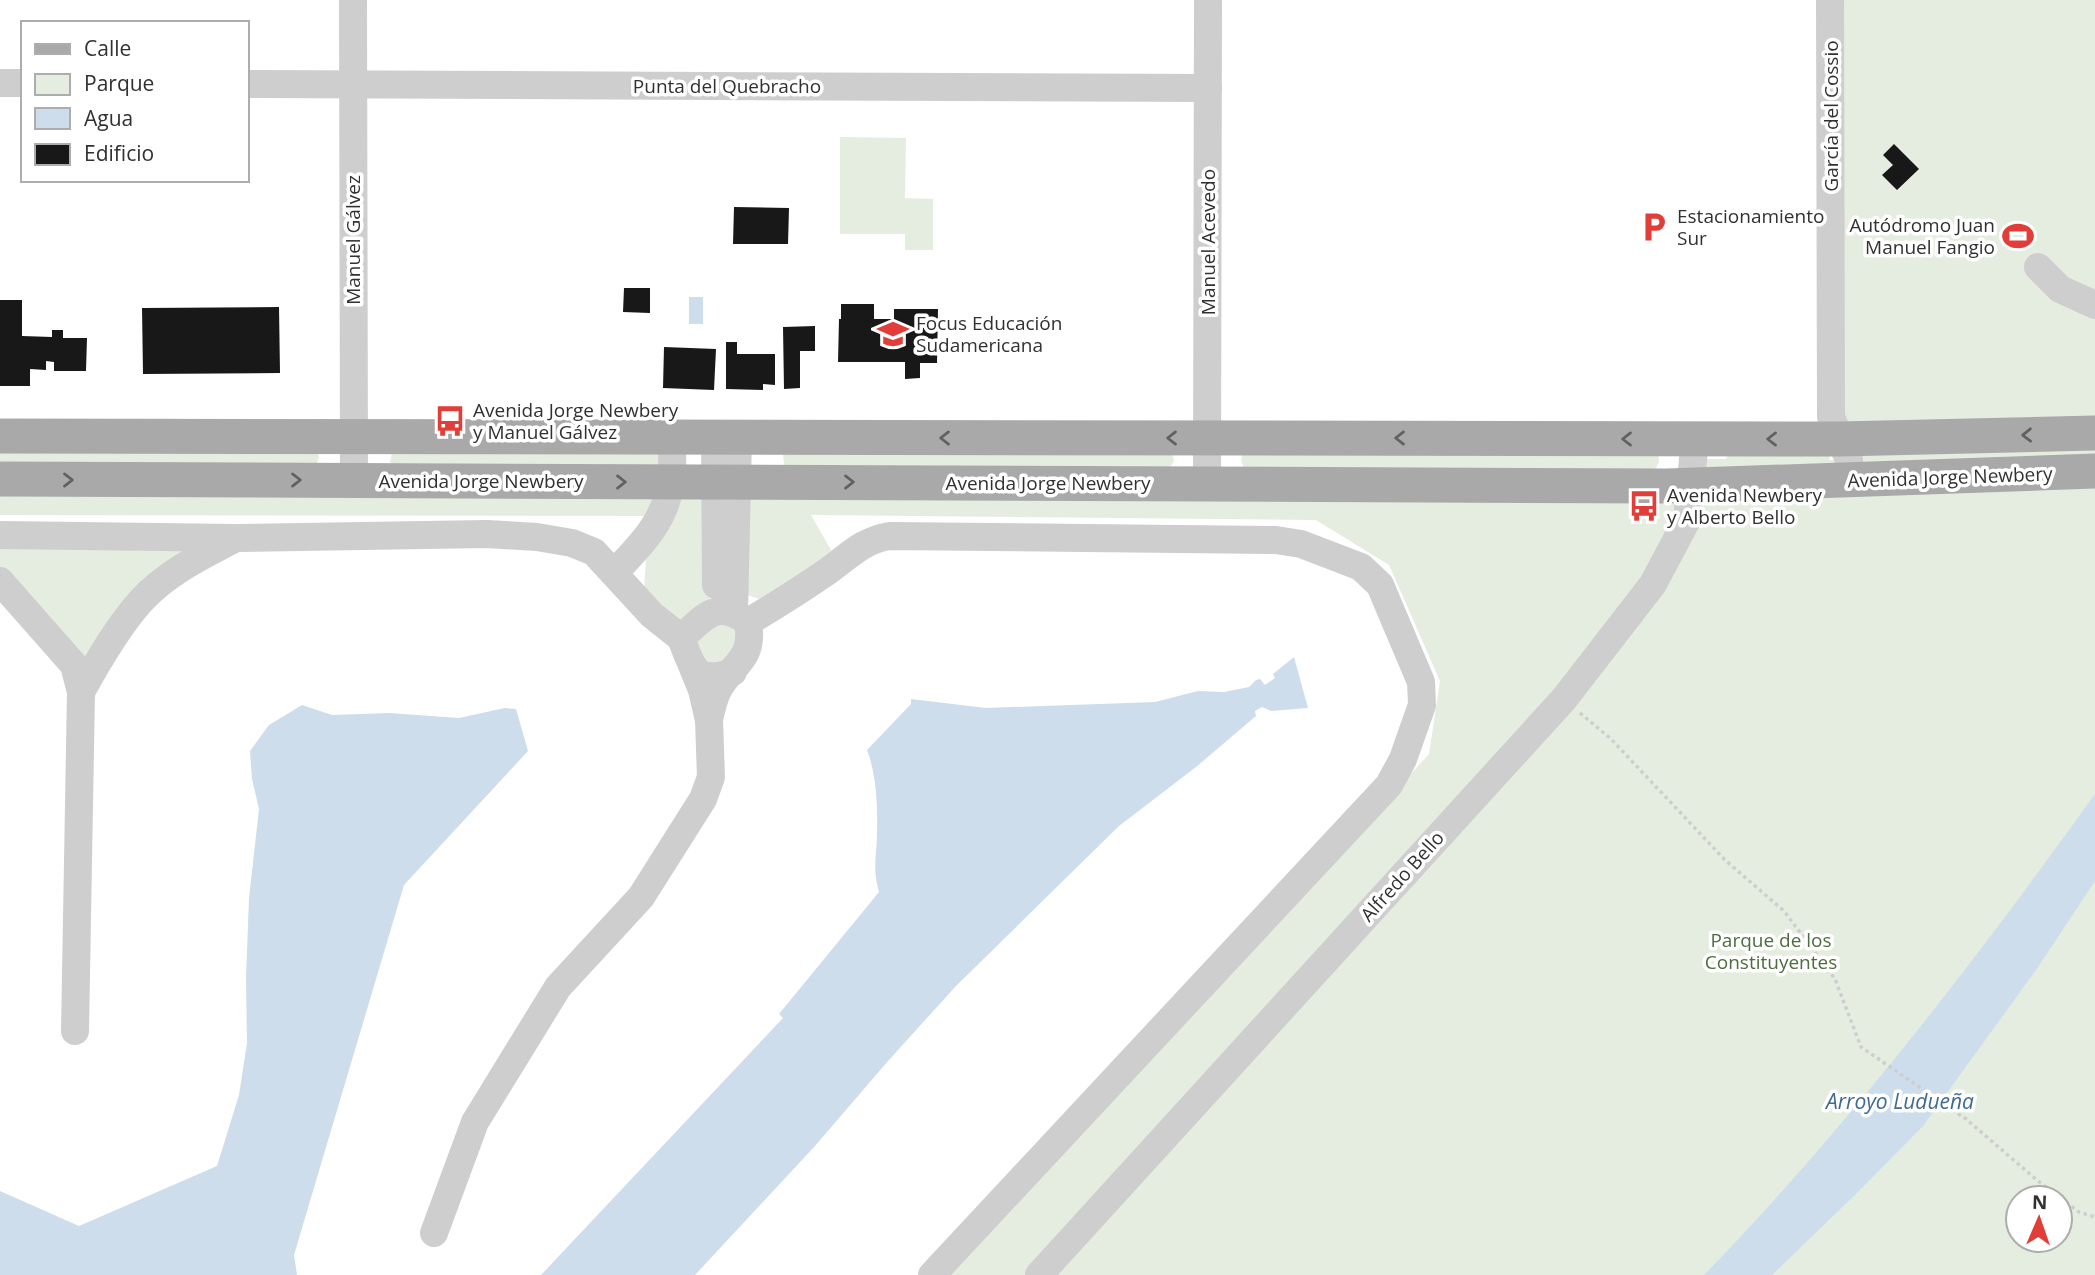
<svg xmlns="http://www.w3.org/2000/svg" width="2095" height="1275" viewBox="0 0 2095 1275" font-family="'Open Sans',sans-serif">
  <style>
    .green { fill: #e5ede0; fill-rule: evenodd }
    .water { fill: #cdddec }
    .building { fill: #181818 }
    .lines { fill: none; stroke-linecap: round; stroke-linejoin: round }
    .path { stroke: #cecece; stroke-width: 3.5; stroke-dasharray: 3.5 3.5; stroke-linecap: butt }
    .minor { stroke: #cecece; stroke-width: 28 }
    .major { stroke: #a9a9a9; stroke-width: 35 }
    .oneway { stroke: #616161 }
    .labels { text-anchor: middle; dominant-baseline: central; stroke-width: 7; stroke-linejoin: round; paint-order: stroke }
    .street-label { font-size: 19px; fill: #313131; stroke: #fff }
    .poi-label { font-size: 19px; fill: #313131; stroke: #fff; text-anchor: start }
    .park-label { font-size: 19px; fill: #4f6c3e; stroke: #fff }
    .water-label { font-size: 21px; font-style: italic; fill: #406a92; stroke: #fff }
  </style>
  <rect width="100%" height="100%" fill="#fff"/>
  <g class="green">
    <path d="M1830,0H2095V1275H950L1429,754L1440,681L1389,565L1316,520L811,515L831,550L828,561L759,599L711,582L710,601L705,610L679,621L644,590L646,559L669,516L0,515V479L1691,485L1695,459H1726L1728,455L1830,456L1829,460H1848L1831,417ZM2018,1198H2060V1240H2018Z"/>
    <path d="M840,137L906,138L905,198L933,199V250H905V234H840Z"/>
    <path d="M0,446L316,450L319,457L317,463L0,466Z"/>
    <path d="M669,449L677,465L396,468L390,462L392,453Z"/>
    <path d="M788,449L1172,453L1174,461L1170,467L784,465L783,455Z"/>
    <path d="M1243,453H1658L1659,462L1656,468L1648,471L1244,468L1241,461Z"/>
    <path d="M0,540L193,551L85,659L0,572Z"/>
    <path d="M702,619L748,622L733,672L691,663Z"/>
  </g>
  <g class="water">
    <rect x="689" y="297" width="14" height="27"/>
    <path d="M1294,657L1308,708L1271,711L1262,707L1255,711L1256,716L1196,767L1119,826L956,986L888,1061L815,1146L695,1275H541L783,1018L779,1014L879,892C872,868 877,856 877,832C878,806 876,773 867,750L911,704V699L986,708L1155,702L1198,691L1224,692L1249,687L1256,680L1260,679L1265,685L1275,678L1273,674Z"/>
    <path d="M302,705L332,715L389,713L459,718L505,708L516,709L528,751L404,885L294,1255L297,1275H0V1191L79,1226L217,1166L239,1095L247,1043L246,978L249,898L259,809L252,779L250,751L269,725Z"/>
    <path d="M2095,794V881L2036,970L1923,1126L1859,1191L1772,1275H1704C1846,1129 1976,960 2095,794Z"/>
  </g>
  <g class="building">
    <path d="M1894,144L1919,169L1897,190L1882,175L1893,165L1883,155Z"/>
    <path d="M734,207L789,208L788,244H733Z"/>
    <path d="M624,288H650V313L623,312Z"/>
    <path d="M0,300H22V336L52,337V330H63V338H87L86,371H54V362L46,361V370L30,369V386H0Z"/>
    <path d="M841,304H874V319H894V309H938L937,363H920V378L905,379V362H838L839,319H841Z"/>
    <path d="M279,307L280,373L143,374L142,308Z"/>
    <path d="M815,326V351H800V388L784,389L783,327Z"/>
    <path d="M726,342H737V354H775V385L763,384V390L726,389Z"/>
    <path d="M664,347L716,349L714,390L663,388Z"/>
  </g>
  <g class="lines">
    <path class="path" d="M1580,713L1611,739L1725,860L1784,911L1835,979L1861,1047L1966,1119L2038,1181L2079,1212L2095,1217"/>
    <g class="minor">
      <path d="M353,0L354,481"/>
      <path d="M1830,0L1831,417L1849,460L1850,481"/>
      <path d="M0,83H23"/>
      <path d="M247,84L1208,88"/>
      <path d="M2038,267L2060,289L2095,305"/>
      <path d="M715,437L716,585"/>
      <path d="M1207,484L1208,0"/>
      <path d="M0,535L237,538L487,534L537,537L572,543L594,552L652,615L681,638"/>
      <path d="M615,572C641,545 666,520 671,481C673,467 672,451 672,437"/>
      <path d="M0,581L74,665L81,692L75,1031"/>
      <path d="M734,612L738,437"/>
      <path d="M748,622C775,606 802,589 828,571C849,556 863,540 890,536L1276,540L1301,544L1361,567L1380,585L1421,682L1422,705L1403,759L1389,785L932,1275"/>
      <path d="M691,663L702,690L709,720C711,711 713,701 717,692C730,664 755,662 748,622C716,599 706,616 681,638C693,670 696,684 733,672"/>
      <path d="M81,692C98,661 117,628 140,602C165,574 201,556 234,539"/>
      <path d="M434,1233L475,1122L558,987L641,897L703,799L711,777L709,720"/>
      <path d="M1039,1275L1564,699L1653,584L1687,520L1695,439"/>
    </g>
    <g class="major">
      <path d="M0,436L1840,439L2095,433"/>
      <path d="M0,479L1668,486L2095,471"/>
    </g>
  </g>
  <defs><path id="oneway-chevron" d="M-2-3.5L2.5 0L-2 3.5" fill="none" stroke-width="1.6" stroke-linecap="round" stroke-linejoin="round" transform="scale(1.75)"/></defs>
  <g class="oneway">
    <use href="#oneway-chevron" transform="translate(2027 435) rotate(179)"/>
    <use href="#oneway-chevron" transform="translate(945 438) rotate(-180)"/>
    <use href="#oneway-chevron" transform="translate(1172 438) rotate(-180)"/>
    <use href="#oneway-chevron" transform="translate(1400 438) rotate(-180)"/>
    <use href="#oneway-chevron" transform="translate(1627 439) rotate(-180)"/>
    <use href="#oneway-chevron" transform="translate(1772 439) rotate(180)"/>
    <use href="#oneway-chevron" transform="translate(68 480)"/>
    <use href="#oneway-chevron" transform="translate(296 480)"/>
    <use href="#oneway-chevron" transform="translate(621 482)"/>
    <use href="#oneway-chevron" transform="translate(849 482)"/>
  </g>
  <defs>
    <symbol id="parking-bare" viewBox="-9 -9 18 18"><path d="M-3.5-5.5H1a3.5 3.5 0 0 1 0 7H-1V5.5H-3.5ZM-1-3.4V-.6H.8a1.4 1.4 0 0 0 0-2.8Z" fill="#e23e39" stroke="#fff" stroke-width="2.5" paint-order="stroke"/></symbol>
    <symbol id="stadium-bare" viewBox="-9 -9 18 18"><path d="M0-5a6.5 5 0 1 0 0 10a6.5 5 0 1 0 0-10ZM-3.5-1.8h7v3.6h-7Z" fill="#e23e39" stroke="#fff" stroke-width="2.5" paint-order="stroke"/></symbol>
    <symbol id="university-bare" viewBox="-9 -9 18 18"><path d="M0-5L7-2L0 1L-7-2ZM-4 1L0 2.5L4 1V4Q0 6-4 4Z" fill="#e23e39" stroke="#fff" stroke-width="2.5" paint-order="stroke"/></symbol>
    <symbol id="bus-bare" viewBox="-9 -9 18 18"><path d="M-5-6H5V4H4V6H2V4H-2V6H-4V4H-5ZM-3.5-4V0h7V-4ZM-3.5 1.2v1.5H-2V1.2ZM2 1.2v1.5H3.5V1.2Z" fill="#e23e39" stroke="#fff" stroke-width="2.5" paint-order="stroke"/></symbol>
  </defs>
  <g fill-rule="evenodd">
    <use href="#parking-bare" x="1632" y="205" width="44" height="44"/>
    <use href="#stadium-bare" x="1996" y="214" width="44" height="44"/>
    <use href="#university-bare" x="871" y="312" width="44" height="44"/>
    <use href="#bus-bare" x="428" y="399" width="44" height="44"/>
    <use href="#bus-bare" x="1622" y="484" width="44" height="44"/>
  </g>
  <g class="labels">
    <g class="street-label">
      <text x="727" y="86">Punta del Quebracho</text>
      <text transform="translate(1831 116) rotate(-90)">García del Cossio</text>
      <text transform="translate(353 240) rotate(-90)">Manuel Gálvez</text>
      <text transform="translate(1208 242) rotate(-90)">Manuel Acevedo</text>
      <text transform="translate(1950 477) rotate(-2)">Avenida Jorge Newbery</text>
      <text x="481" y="481">Avenida Jorge Newbery</text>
      <text x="1048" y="483">Avenida Jorge Newbery</text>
      <text transform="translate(1402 876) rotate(-48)">Alfredo Bello</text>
    </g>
    <g class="poi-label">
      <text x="1677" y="216">Estacionamiento<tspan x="1677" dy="22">Sur</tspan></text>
      <text x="1995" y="225" text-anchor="end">Autódromo Juan<tspan x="1995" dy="22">Manuel Fangio</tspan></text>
      <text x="916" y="323">Focus Educación<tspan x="916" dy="22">Sudamericana</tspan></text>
      <text x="473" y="410">Avenida Jorge Newbery<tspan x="473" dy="22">y Manuel Gálvez</tspan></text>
      <text x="1667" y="495">Avenida Newbery<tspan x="1667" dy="22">y Alberto Bello</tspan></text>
    </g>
    <g class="park-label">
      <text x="1771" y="940">Parque de los<tspan x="1771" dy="22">Constituyentes</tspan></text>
    </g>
    <g class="water-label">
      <text x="1900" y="1101">Arroyo Ludueña</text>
    </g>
  </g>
  <rect x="21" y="21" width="228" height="161" fill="#ffffff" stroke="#adadad" stroke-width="2"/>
  <rect x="35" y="44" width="35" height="10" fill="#a9a9a9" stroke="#adadad" stroke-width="2"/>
  <text x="84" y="56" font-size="21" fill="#313131">Calle</text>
  <rect x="35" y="74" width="35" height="21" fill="#e5ede0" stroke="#adadad" stroke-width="2"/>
  <text x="84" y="91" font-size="21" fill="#313131">Parque</text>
  <rect x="35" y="108" width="35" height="21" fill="#cdddec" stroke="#adadad" stroke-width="2"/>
  <text x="84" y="126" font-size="21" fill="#313131">Agua</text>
  <rect x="35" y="144" width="35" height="21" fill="#181818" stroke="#adadad" stroke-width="2"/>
  <text x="84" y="161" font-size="21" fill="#313131">Edificio</text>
  <g transform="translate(2039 1219) rotate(2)"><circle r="33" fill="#ffffff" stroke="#adadad" stroke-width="2"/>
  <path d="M0-5L12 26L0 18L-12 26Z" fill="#e23e39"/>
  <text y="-10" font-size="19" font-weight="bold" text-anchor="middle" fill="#313131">N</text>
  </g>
</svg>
